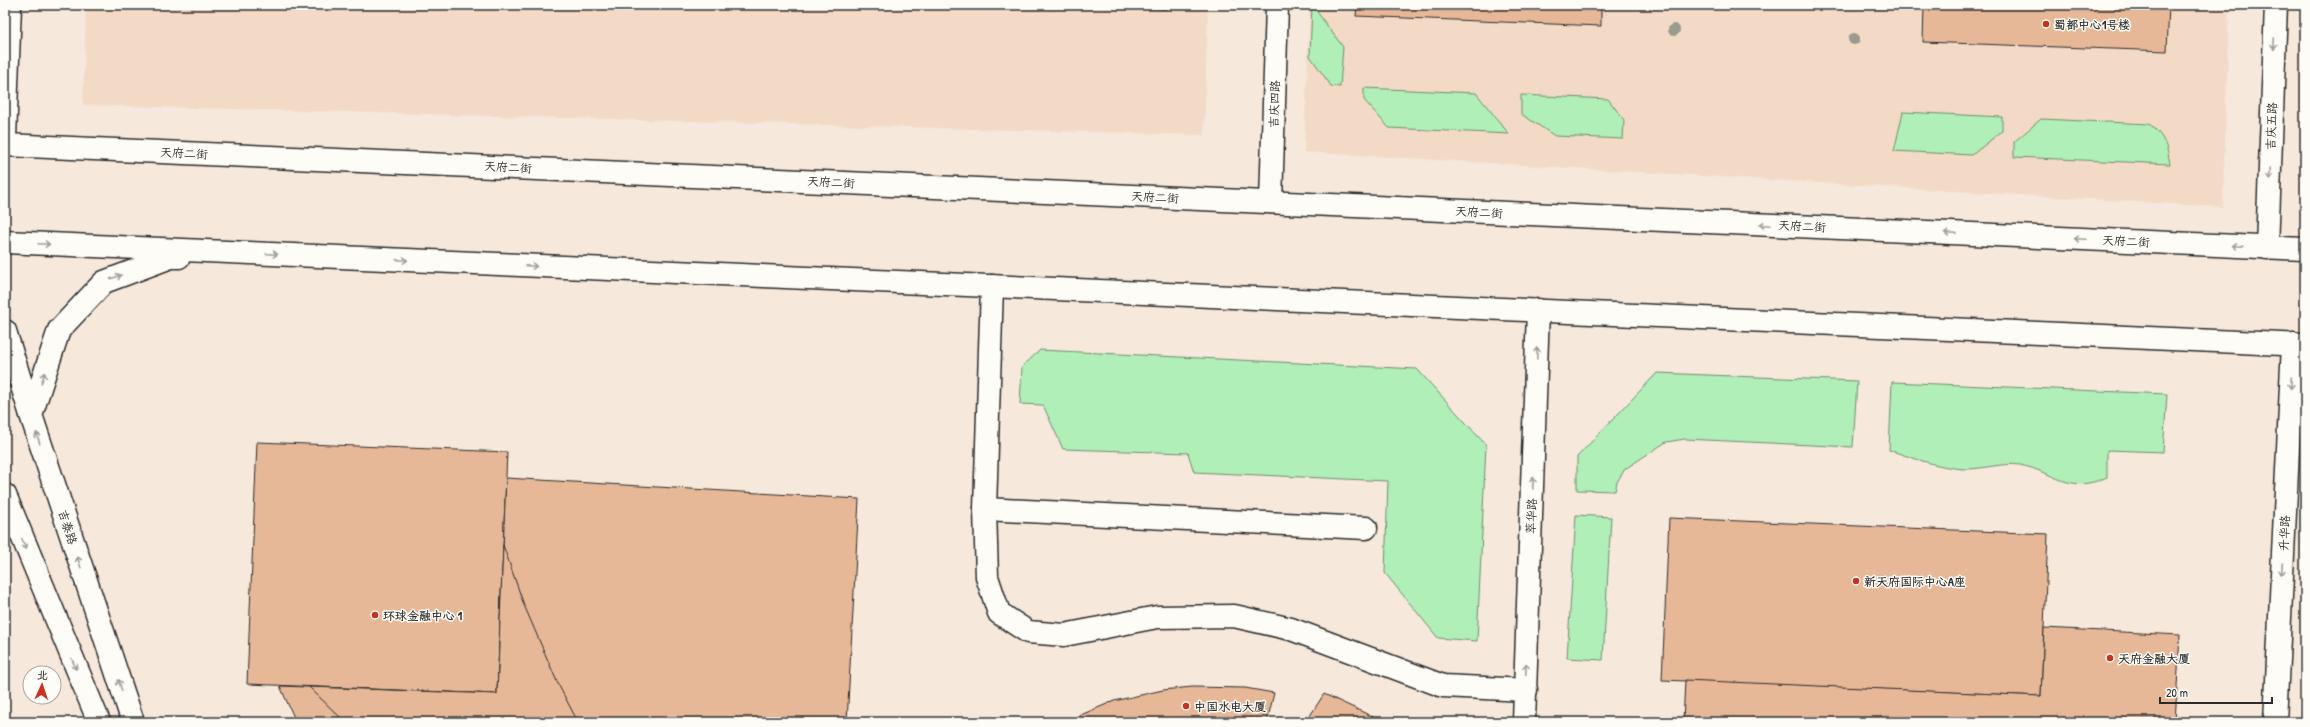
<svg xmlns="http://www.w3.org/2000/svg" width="2310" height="727" viewBox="0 0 2310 727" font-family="'Patrick Hand','LXGW WenKai TC',sans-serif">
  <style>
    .built { fill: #f2dac6 }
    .green { fill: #b0efb7; stroke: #6e8d71 }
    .building { fill: #e7b898; stroke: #2b2b2b }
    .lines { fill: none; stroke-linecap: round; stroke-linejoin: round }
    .minor-casing { stroke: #2b2b2b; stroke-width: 25 }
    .major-casing { stroke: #2b2b2b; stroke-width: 25 }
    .minor { stroke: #fdfcf7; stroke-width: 22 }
    .major { stroke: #fdfcf7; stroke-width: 22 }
    .tree { fill: #989b8d }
    .oneway { stroke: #9e9e9b }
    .poi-dot { fill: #c8321e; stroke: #fdfcf7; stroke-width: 1.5 }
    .labels { text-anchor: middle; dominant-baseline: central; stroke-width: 3; stroke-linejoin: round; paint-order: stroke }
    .poi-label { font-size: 12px; font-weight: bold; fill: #2b2b2b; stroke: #fdfcf7; text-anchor: start }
    .street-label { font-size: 12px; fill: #2b2b2b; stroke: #fdfcf7 }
  </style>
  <rect width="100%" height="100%" fill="#f6e8da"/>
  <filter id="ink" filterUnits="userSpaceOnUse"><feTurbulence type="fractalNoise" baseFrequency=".025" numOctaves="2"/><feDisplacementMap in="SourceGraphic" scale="8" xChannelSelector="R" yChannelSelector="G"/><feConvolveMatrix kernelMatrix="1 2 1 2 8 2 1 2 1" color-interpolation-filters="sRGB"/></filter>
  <g filter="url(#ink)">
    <g class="built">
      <path d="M86,5H1208L1204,135L83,105Z"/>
      <path d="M1310,5H2229L2223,207L1304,152Z"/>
    </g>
    <g class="green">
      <path d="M1312,5L1343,47L1340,87L1331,86L1310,56Z"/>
      <path d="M1364,88L1476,93L1509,134L1389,128L1364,100Z"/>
      <path d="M1521,95L1608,99L1624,120L1623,139L1555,136L1521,114Z"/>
      <path d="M1903,112L2002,117V131L1972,155L1894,151Z"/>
      <path d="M2041,119L2149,124C2164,135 2167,146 2170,164L2014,157V142Z"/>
      <path d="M1040,350L1417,369L1486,445L1477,641L1438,638L1385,573L1388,481L1194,472L1188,453L1063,449L1043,405L1020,404L1022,367Z"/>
      <path d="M1657,373L1857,381L1853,447L1685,439L1666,442L1625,469L1617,482L1615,491L1577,490V457Z"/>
      <path d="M1892,382L2167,394L2163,452L2107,450V477C2069,495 2055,472 2020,465C2003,462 1981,470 1963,469C1937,467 1913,458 1889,450Z"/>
      <path d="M1576,515L1611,517L1603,660L1567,658Z"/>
    </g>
    <g class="building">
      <path d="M1076,5H1130V7Z"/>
      <path d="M1130,5H1166V9L1130,7Z"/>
      <path d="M1357,5H1601V26L1356,16Z"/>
      <path d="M1924,5H2169L2167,51L1923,42Z"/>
      <path d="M257,442L507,452L497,694L247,684Z"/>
      <path d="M506,478L859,499L847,722H296L280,686L497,694Z"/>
      <path d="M1669,518L2048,534L2041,696L1662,680Z"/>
      <path d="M503,545L524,605L558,684L578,722H345L309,687L497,694Z"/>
      <path d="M2044,628L2180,635L2175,722H1683L1685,680L2041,696Z"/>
      <path d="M1192,687L1245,688L1274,693L1267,722H1064L1114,701L1163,690Z"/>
      <path d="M1324,694L1384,722H1306Z"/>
    </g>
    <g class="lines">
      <defs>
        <g id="minor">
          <path d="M5,138L10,5"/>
          <path d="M1271,202L1277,5"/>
          <path d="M2267,248L2276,5"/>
          <path d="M992,286L985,509L987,577L999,613L1028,632L1064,635L1157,617L1234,616L1291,629L1443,686L1526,690"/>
          <path d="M5,331L31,415L133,722"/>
          <path d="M5,495L99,722"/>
          <path d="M985,509L1366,528"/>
          <path d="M1524,722L1538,310"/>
          <path d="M2275,722L2293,344"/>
        </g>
        <g id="major">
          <path d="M5,145L2305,249"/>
          <path d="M5,242L2305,345"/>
          <path d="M31,415L59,330L104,282L171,257H179"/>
        </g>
      </defs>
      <use href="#minor" class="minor-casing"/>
      <use href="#major" class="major-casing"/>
      <use href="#minor" class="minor"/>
      <use href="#major" class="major"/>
    </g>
    <g class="tree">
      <circle cx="1674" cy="30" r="6"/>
      <circle cx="1854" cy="39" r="6"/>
    </g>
    <defs><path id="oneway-shaft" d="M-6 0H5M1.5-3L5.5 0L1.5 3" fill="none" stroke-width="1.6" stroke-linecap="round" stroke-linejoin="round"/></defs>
    <g class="oneway">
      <use href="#oneway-shaft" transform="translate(2274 44) rotate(92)"/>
      <use href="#oneway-shaft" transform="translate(2270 174) rotate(92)"/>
      <use href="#oneway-shaft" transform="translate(1765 225) rotate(-177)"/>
      <use href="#oneway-shaft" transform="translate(1950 233) rotate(-177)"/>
      <use href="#oneway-shaft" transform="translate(2080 239) rotate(-177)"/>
      <use href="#oneway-shaft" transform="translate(44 244) rotate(3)"/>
      <use href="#oneway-shaft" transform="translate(2238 246) rotate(-177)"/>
      <use href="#oneway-shaft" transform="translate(272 254) rotate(3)"/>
      <use href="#oneway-shaft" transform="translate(402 260) rotate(3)"/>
      <use href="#oneway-shaft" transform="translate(531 266) rotate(3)"/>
      <use href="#oneway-shaft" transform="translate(116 277) rotate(-20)"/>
      <use href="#oneway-shaft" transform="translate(1537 353) rotate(-88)"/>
      <use href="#oneway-shaft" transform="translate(43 378) rotate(-72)"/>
      <use href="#oneway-shaft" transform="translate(2291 383) rotate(93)"/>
      <use href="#oneway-shaft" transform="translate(38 438) rotate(-108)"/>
      <use href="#oneway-shaft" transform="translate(1533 483) rotate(-88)"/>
      <use href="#oneway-shaft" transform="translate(24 544) rotate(67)"/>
      <use href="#oneway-shaft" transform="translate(79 562) rotate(-108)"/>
      <use href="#oneway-shaft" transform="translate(2282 569) rotate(93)"/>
      <use href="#oneway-shaft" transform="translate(74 664) rotate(67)"/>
      <use href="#oneway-shaft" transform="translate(1526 669) rotate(-88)"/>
      <use href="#oneway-shaft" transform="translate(120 685) rotate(-108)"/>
    </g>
  </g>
  <g class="poi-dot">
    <circle cx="2046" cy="24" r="4"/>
    <circle cx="1856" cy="581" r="4"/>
    <circle cx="375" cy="615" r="4"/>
    <circle cx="2110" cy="658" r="4"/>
    <circle cx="1186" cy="706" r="4"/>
  </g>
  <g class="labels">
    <g class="poi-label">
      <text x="2054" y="24">蜀都中心1号楼</text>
      <text x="1864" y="581">新天府国际中心A座</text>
      <text x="383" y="615">环球金融中心 1</text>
      <text x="2118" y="658">天府金融大厦</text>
      <text x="1194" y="706">中国水电大厦</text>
    </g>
    <g class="street-label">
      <text transform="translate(1274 104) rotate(-88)">吉庆四路</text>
      <text transform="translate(2271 126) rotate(-88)">吉庆五路</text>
      <text transform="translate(184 153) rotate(3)">天府二街</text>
      <text transform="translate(508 167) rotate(3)">天府二街</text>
      <text transform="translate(831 182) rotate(3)">天府二街</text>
      <text transform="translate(1155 197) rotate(3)">天府二街</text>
      <text transform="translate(1479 212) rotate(3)">天府二街</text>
      <text transform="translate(1802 226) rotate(3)">天府二街</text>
      <text transform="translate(2126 241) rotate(3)">天府二街</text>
      <text transform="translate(1531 516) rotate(-88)">萃华路</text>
      <text transform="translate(68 527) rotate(72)">吉泰路</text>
      <text transform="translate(2284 533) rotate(-87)">升华路</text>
    </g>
  </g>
  <rect width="2310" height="727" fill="none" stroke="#fdfcf7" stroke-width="20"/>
  <rect x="10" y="10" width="2290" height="707" fill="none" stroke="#2b2b2b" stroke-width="1.5" filter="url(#ink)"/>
  <g transform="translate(42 685) rotate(3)"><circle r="19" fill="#fdfcf7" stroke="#a9a8a5"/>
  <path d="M0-3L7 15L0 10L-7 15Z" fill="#c8321e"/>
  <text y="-6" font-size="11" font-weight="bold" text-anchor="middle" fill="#2b2b2b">北</text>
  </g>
  <path d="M2160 697v6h112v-6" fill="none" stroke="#2b2b2b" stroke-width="2"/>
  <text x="2166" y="697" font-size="12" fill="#2b2b2b" stroke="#fdfcf7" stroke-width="3" paint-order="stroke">20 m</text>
</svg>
